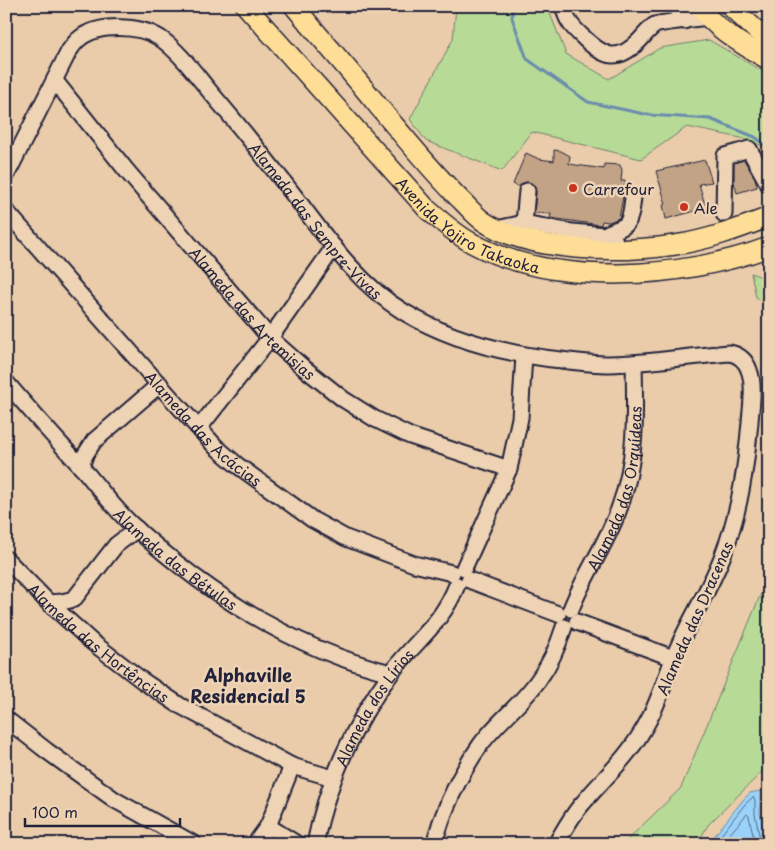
<svg xmlns="http://www.w3.org/2000/svg" width="775" height="850" viewBox="0 0 775 850" font-family="'Playpen Sans',sans-serif">
  <style>
    .green { fill: #b7db96; stroke: #6c7e68 }
    .water { fill: #9ad2f9; stroke: #6a8cad }
    .lines { fill: none; stroke-linecap: round; stroke-linejoin: round }
    .shore { stroke: #526887; stroke-width: 1 }
    .stream { stroke: #6a8cad; stroke-width: 3 }
    .building { fill: #c3a385; stroke: #22223b }
    .minor-casing { stroke: #22223b; stroke-width: 19 }
    .major-casing { stroke: #22223b; stroke-width: 22 }
    .minor { stroke: #eed3b5; stroke-width: 15 }
    .major { stroke: #fedd96; stroke-width: 19 }
    .poi-dot { fill: #c8321e; stroke: #eed3b5; stroke-width: 2 }
    .labels { text-anchor: middle; dominant-baseline: central; stroke-width: 5; stroke-linejoin: round; paint-order: stroke }
    .poi-label { font-size: 15px; fill: #22223b; stroke: #eed3b5; text-anchor: start }
    .street-label { font-size: 15px; fill: #22223b; stroke: #eed3b5 }
    .quarter-label { font-size: 18px; font-weight: bold; fill: #22223b; stroke: #eed3b5 }
  </style>
  <rect width="100%" height="100%" fill="#eaccab"/>
  <filter id="ink" filterUnits="userSpaceOnUse"><feTurbulence type="fractalNoise" baseFrequency=".02" numOctaves="2"/><feDisplacementMap in="SourceGraphic" scale="10" xChannelSelector="R" yChannelSelector="G"/><feConvolveMatrix kernelMatrix="1 2 1 2 8 2 1 2 1" color-interpolation-filters="sRGB"/></filter>
  <g filter="url(#ink)">
    <g class="green">
      <path d="M456,6H547L566,54L609,79L660,48L709,40L769,75V148L741,138L687,127L641,159L532,132L502,171L426,141L410,119L453,39Z"/>
      <path d="M751,273L769,280V307L756,297Z"/>
      <path d="M769,574V765L708,825L697,844H623L681,788Z"/>
    </g>
    <path class="water" d="M760,791V813L766,844H708L742,801L750,793Z"/>
    <g class="lines">
      <g class="shore">
        <path d="M714,844L745,804L753,797L755,799V814L761,844"/>
        <path d="M721,844L747,814L749,816L755,844"/>
      </g>
      <path class="stream" d="M513,6L512,18L527,59L588,102L649,115L710,119L755,137L769,148"/>
    </g>
    <g class="building">
      <path d="M554,150L561,151L570,156L569,164L604,169V164L620,165L622,170L621,181H626L619,218L609,222L602,221L601,225L550,218L551,214L534,213L536,192L535,187L528,182L523,183L519,187L513,184L526,153L539,159L554,161Z"/>
      <path d="M705,160L712,182L699,184L706,208L666,219L663,205L666,204L656,171Z"/>
      <path d="M744,160L755,178L757,187L737,193L734,182V163Z"/>
    </g>
    <g class="lines">
      <defs>
        <g id="minor">
          <path d="M564,6C565,20 574,29 584,38C604,57 617,63 639,41C644,36 649,29 655,25C659,23 700,18 708,17"/>
          <path d="M675,6L684,21"/>
          <path id="s1" d="M55,81L126,170L270,338L304,368L343,399L375,419L410,436L509,469"/>
          <path id="s2" d="M6,176L69,51C72,47 75,42 79,39C98,23 140,25 160,38C180,52 196,75 212,94C241,128 269,163 296,198C327,239 359,285 404,312C452,341 506,354 561,360C577,362 594,364 610,364C650,363 690,356 730,353C739,355 746,361 749,370C755,385 751,407 750,422C746,467 740,510 724,552C711,589 688,621 674,657C664,682 657,708 643,730C627,758 604,778 583,803C572,815 564,830 556,844"/>
          <path id="s3" d="M6,211L172,399L216,447L237,465L313,520L346,538L414,564L452,573"/>
          <path d="M724,214L725,156L749,149L769,185"/>
          <path d="M524,223L527,191"/>
          <path d="M497,229L524,223L572,232L605,235L614,239L619,249"/>
          <path d="M605,235C612,230 618,230 624,226C631,222 632,205 633,198"/>
          <path id="s4" d="M6,382C31,412 58,441 84,470C99,488 114,508 131,524C205,592 293,649 391,673"/>
          <path d="M199,428L270,338L334,247"/>
          <path d="M81,467L85,455L94,441L160,384"/>
          <path id="s5" d="M6,559L49,603L92,642L143,681L179,705L292,766L333,778"/>
          <path d="M464,568L509,469L520,418L524,356"/>
          <path d="M469,580L558,614"/>
          <path d="M49,603L62,602L74,599L116,545L137,529"/>
          <path id="s6" d="M571,609C585,573 608,542 620,506C637,461 635,410 634,363"/>
          <path d="M577,622L673,658"/>
          <path d="M6,719L47,751L115,800L194,844"/>
          <path d="M268,826L297,844"/>
          <path d="M255,844L268,826L292,766"/>
          <path id="s7" d="M315,844C327,783 354,723 391,673C415,641 442,624 457,585"/>
          <path d="M434,844C444,808 459,775 481,744C498,721 523,703 539,679C551,663 558,646 564,627"/>
        </g>
        <g id="major">
          <path id="s8" d="M246,6L427,209C441,221 455,234 472,243C555,288 683,279 769,247"/>
          <path d="M294,6C322,40 352,73 379,107C407,140 433,173 464,203C470,209 476,216 483,221C529,253 621,253 675,245C708,240 738,229 769,217"/>
          <path d="M699,6C713,27 747,48 769,60"/>
          <path d="M730,6L769,42"/>
        </g>
      </defs>
      <use href="#minor" class="minor-casing"/>
      <use href="#major" class="major-casing"/>
      <use href="#minor" class="minor"/>
      <use href="#major" class="major"/>
    </g>
  </g>
  <g class="poi-dot">
    <circle cx="573" cy="188" r="5"/>
    <circle cx="684" cy="207" r="5"/>
  </g>
  <g class="labels">
    <g class="poi-label">
      <text x="583" y="188">Carrefour</text>
      <text x="694" y="207">Ale</text>
    </g>
    <g class="street-label">
      <text stroke="none"><textPath href="#s2" startOffset="481">Alameda das Sempre-Vivas</textPath></text>
      <text stroke="none"><textPath href="#s8" startOffset="316">Avenida Yojiro Takaoka</textPath></text>
      <text stroke="none"><textPath href="#s1" startOffset="305">Alameda das Artemisias</textPath></text>
      <text stroke="none"><textPath href="#s3" startOffset="294">Alameda das Acácias</textPath></text>
      <text stroke="none"><textPath href="#s6" startOffset="130">Alameda das Orquídeas</textPath></text>
      <text stroke="none"><textPath href="#s4" startOffset="246">Alameda das Bétulas</textPath></text>
      <text transform="translate(694 618) rotate(-66)">Alameda das Dracenas</text>
      <text stroke="none"><textPath href="#s5" startOffset="125">Alameda das Hortências</textPath></text>
      <text stroke="none"><textPath href="#s7" startOffset="150">Alameda dos Lírios</textPath></text>
    </g>
    <g class="quarter-label">
      <text x="248" y="674">Alphaville<tspan x="248" dy="21">Residencial 5</tspan></text>
    </g>
  </g>
  <rect width="775" height="850" fill="none" stroke="#eed3b5" stroke-width="25"/>
  <rect x="12" y="12" width="750" height="825" fill="none" stroke="#22223b" stroke-width="2" filter="url(#ink)"/>
  <path d="M25 818v8h155v-8" fill="none" stroke="#22223b" stroke-width="2.5"/>
  <text x="32" y="818" font-size="15" fill="#22223b" stroke="#eed3b5" stroke-width="4" paint-order="stroke">100 m</text>
</svg>
